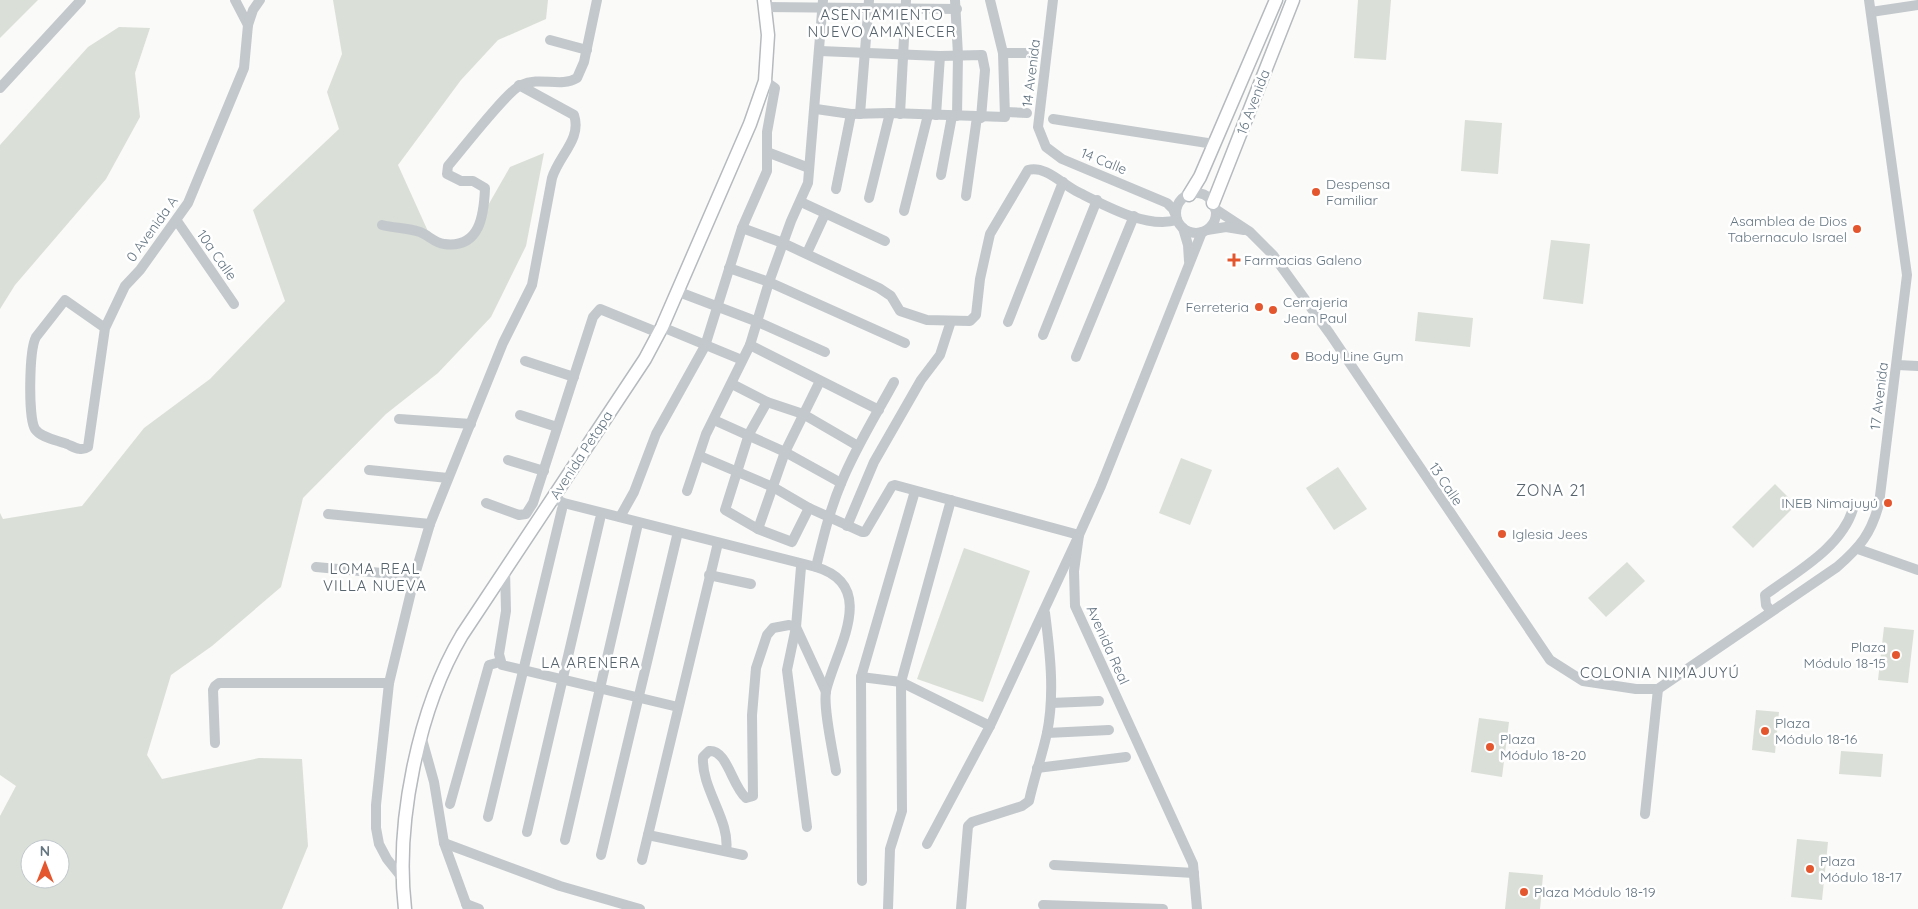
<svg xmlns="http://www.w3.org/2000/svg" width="1918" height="909" viewBox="0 0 1918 909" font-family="Quicksand,sans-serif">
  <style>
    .green { fill: #dadfd7; fill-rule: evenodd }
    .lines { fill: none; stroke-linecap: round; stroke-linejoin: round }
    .major-casing { stroke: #b5babe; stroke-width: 15 }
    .minor { stroke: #c3c8cc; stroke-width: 10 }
    .major { stroke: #fff; stroke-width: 12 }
    .poi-dot { fill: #e4572e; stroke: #fff; stroke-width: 2 }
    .labels { text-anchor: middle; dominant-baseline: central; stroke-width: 5; stroke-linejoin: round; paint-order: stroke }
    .street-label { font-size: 14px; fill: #657683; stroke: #fff }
    .poi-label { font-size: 14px; fill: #657683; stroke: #fff; text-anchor: start }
    .neighbourhood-label { font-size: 15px; letter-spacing: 1px; fill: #57646e; stroke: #fff }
    .quarter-label { font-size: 16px; letter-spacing: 1px; fill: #57646e; stroke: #fff }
  </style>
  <rect width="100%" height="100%" fill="#fafaf8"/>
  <g class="green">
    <path d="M0,0H38L0,38Z"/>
    <path d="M333,0H548L546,19L498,40L461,80L398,165L431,238L467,242L510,167L544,153L526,246L491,317L438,373L386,414L303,498L281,587L212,646L171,675L147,755L162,779L259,758L302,759L308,846L282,909H0V816L16,786L0,775V513L3,519L82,506L144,428L210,379L285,301L253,210L339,129L327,92L342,54ZM30,849H60V879H30Z"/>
    <path d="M1358,0H1391L1386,60L1354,58Z"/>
    <path d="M119,27L150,28L135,73L140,117L106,179L15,285L0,309V145L88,47Z"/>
    <path d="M1465,120L1502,123L1498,174L1461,171Z"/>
    <path d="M1551,240L1590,244L1583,304L1543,299Z"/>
    <path d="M1418,312L1473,318L1470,347L1415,341Z"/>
    <path d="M1181,458L1212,470L1190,525L1159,513Z"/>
    <path d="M1338,467L1367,509L1334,530L1306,488Z"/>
    <path d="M1775,484L1796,505L1753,548L1732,527Z"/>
    <path d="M964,548L1030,571L983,702L917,679Z"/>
    <path d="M1627,562L1645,581L1606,617L1588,598Z"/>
    <path d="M1884,627L1914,630L1908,683L1878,680Z"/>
    <path d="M1756,710L1779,712L1775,753L1752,750Z"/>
    <path d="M1479,718L1509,722L1502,777L1471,772Z"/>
    <path d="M1841,751L1883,754L1881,777L1839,774Z"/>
    <path d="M1797,839L1828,842L1822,900L1791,897Z"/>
    <path d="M1509,872L1543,875L1540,909H1505Z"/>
  </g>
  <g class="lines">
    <defs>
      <g id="major">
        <path d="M1189,195L1200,177L1276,0"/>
        <path d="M1213,203L1293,0"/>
        <path d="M405,909C395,824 418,709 462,635L645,359L662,327L750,124L765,81L768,35L764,0"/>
      </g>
    </defs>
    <use href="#major" class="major-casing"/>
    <g class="minor">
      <path d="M235,0L248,25"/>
      <path d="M955,0L958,55L957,116"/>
      <path d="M1053,0L1038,127L1046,147L1062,159L1167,203L1173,209L1176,216"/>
      <path d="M765,7L957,9"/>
      <path d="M1871,12L1918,5"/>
      <path d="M550,40L587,50"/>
      <path d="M820,51L940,56L982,55L985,70L981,118"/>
      <path d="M1003,53H1025"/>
      <path d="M0,88L81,0"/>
      <path d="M816,109L851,114L890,113L1005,117L1003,53L990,0"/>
      <path d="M1005,112L1027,113"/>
      <path d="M860,114L869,0"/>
      <path d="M900,114L906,0"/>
      <path d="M936,115L940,56"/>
      <path d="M1053,119L1214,144"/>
      <path d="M767,152L809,168"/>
      <path d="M941,175L952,116"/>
      <path d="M836,189L851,114"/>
      <circle cx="1196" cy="213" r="20"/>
      <path d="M966,196L977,117"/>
      <path d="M869,198L890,113"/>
      <path d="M801,202L885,241"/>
      <path d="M1215,209L1250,232L1273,255L1330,334L1550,660L1583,681L1636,689H1658"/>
      <path d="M904,211L928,115"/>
      <path d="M177,221L234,304"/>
      <path d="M382,225C394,228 408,228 420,232C428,235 435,243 444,244C480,249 484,215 485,188L473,181H461L447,174L448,166C461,151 507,91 521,85C541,76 560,88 577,78L584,62L597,0"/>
      <path d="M742,228L783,243L879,288L891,296L900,311L927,320L970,321L976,315L980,279L990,234L1028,170C1045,165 1062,184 1076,191C1104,205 1146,229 1177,220"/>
      <path d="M1183,228L1188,245L1189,261"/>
      <path d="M1207,230L1226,227L1244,230"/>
      <path d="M807,253L825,214"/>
      <path d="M729,268L769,282L905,343"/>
      <path d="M679,292L758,322L825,352"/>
      <path d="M1008,322L1063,182"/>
      <path d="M662,327L742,360"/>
      <path d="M105,328L65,300L36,337C29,350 28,418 35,429C41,438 57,440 67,444C74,447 81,452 88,447L105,328L125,286L140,270L188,203L244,68L248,25L253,10L260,0"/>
      <path d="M1043,335L1097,200"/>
      <path d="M750,345L879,410"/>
      <path d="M1076,357L1134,216"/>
      <path d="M525,361L574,377"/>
      <path d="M1897,365L1918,366"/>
      <path d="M732,384L767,402L803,414L858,446"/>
      <path d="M767,402L749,434L725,510L758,529L792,542L809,508"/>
      <path d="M520,415L557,427"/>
      <path d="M399,419L471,424"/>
      <path d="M714,420L785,452L841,483"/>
      <path d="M700,456L773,487L809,508L862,532H865L892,486L895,485L1079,535L990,726L927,844"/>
      <path d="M508,460L544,471"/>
      <path d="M369,470L448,478"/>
      <path d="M687,491L706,434L750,345L769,282L791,221L808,183L823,0"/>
      <path d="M553,498L564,503L816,567C880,586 835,651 826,691C823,708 833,752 836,771"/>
      <path d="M486,503L519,515L526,514L533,503L593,317L600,309L659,333"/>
      <path d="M328,514L430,524"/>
      <path d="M620,517L634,492L656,434L705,346L742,228L767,171V132L775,88L765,81"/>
      <path d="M847,526L874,462L921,380L940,355L951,321"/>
      <path d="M758,529L785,452L820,381"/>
      <path d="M1858,549L1918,570"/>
      <path d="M316,567L415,576"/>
      <path d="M801,567L796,627L787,670L807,827"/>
      <path d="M816,567C823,538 830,509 842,481C856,447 876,415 894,382"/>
      <path d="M505,569L506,611L499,654L502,665L678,707"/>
      <path d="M709,575L751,584"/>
      <path d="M1771,611L1766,605L1765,595C1796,572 1841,548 1853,509"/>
      <path d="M861,677L901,682L990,726"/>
      <path d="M1658,689L1837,567C1860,547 1871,534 1879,504L1907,275L1869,0"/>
      <path d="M1051,703L1099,701"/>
      <path d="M1047,733L1109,730"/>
      <path d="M422,739L434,782L444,843L468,909"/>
      <path d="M215,743L213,690L215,686L219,683H389"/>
      <path d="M1037,768L1126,757"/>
      <path d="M450,804L489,665L500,662"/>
      <path d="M1645,814L1658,689"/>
      <path d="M488,817L562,509"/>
      <path d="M527,832L600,519"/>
      <path d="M648,835L743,855"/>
      <path d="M565,840L637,528"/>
      <path d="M444,843L560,886L640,909"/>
      <path d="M726,851C731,821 701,789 703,757L709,751C727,749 732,786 746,798L753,796L752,715L756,668L767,635L773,628L789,625L796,627L826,692"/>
      <path d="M601,855L677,536"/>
      <path d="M642,860L717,547"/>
      <path d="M1054,865L1194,873"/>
      <path d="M403,879L387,859L379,844L376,828V805L389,683L416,571L430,524L503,343L532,285L552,178C559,155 582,139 574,115L519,85"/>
      <path d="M862,881L861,677L915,491"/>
      <path d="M466,904L479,909"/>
      <path d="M1043,905L1163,909"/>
      <path d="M888,909L890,849L902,811L901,682L951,500"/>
      <path d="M961,909L968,826L972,822L1022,806L1029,801C1034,778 1042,756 1047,733C1055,694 1050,652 1045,613"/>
      <path d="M1197,909L1193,864L1075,606L1074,571L1079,535L1101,486L1202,232"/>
    </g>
    <use href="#major" class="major"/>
  </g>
  <g class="poi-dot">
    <circle cx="1316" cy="192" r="5"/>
    <circle cx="1857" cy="229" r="5"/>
    <path d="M1231.5 252.5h5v5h5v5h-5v5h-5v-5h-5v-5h5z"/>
    <circle cx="1259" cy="307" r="5"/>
    <circle cx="1273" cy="310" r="5"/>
    <circle cx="1295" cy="356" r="5"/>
    <circle cx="1888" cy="503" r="5"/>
    <circle cx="1502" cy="534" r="5"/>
    <circle cx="1896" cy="655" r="5"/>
    <circle cx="1765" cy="731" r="5"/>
    <circle cx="1490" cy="747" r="5"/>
    <circle cx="1810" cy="869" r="5"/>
    <circle cx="1524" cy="892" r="5"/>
  </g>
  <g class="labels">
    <g class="street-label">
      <text transform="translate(1031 73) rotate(-83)">14 Avenida</text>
      <text transform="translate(1253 102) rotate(-69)">16 Avenida</text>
      <text transform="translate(1104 161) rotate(22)">14 Calle</text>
      <text transform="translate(152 229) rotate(-54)">0 Avenida A</text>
      <text transform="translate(217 255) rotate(55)">10a Calle</text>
      <text transform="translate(1879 396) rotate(-83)">17 Avenida</text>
      <text transform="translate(581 455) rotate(-57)">Avenida Petapa</text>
      <text transform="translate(1446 484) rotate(56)">13 Calle</text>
      <text transform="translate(1108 645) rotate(66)">Avenida Real</text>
    </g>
    <g class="poi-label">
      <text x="1326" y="184">Despensa<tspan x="1326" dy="16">Familiar</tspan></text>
      <text x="1847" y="221" text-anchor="end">Asamblea de Dios<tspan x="1847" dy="16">Tabernaculo Israel</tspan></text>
      <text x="1244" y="260">Farmacias Galeno</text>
      <text x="1283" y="302">Cerrajeria<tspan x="1283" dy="16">Jean Paul</tspan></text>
      <text x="1249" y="307" text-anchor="end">Ferreteria</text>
      <text x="1305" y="356">Body Line Gym</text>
      <text x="1878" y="503" text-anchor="end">INEB Nimajuyú</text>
      <text x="1512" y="534">Iglesia Jees</text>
      <text x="1886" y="647" text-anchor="end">Plaza<tspan x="1886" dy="16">Módulo 18-15</tspan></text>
      <text x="1775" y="723">Plaza<tspan x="1775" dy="16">Módulo 18-16</tspan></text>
      <text x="1500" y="739">Plaza<tspan x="1500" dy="16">Módulo 18-20</tspan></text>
      <text x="1820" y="861">Plaza<tspan x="1820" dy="16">Módulo 18-17</tspan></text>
      <text x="1534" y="892">Plaza Módulo 18-19</text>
    </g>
    <g class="neighbourhood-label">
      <text x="882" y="14">ASENTAMIENTO<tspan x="882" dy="17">NUEVO AMANECER</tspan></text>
      <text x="375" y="568">LOMA REAL<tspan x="375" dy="17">VILLA NUEVA</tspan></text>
      <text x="591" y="662">LA ARENERA</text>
      <text x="1660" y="672">COLONIA NIMAJUYÚ</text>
    </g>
    <g class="quarter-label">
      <text x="1551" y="490">ZONA 21</text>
    </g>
  </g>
  <g transform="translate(45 864)"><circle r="24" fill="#ffffff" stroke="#c1c8cd"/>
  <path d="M0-4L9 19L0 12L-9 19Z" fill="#e4572e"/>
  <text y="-8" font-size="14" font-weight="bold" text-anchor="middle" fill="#657683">N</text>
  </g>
</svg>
